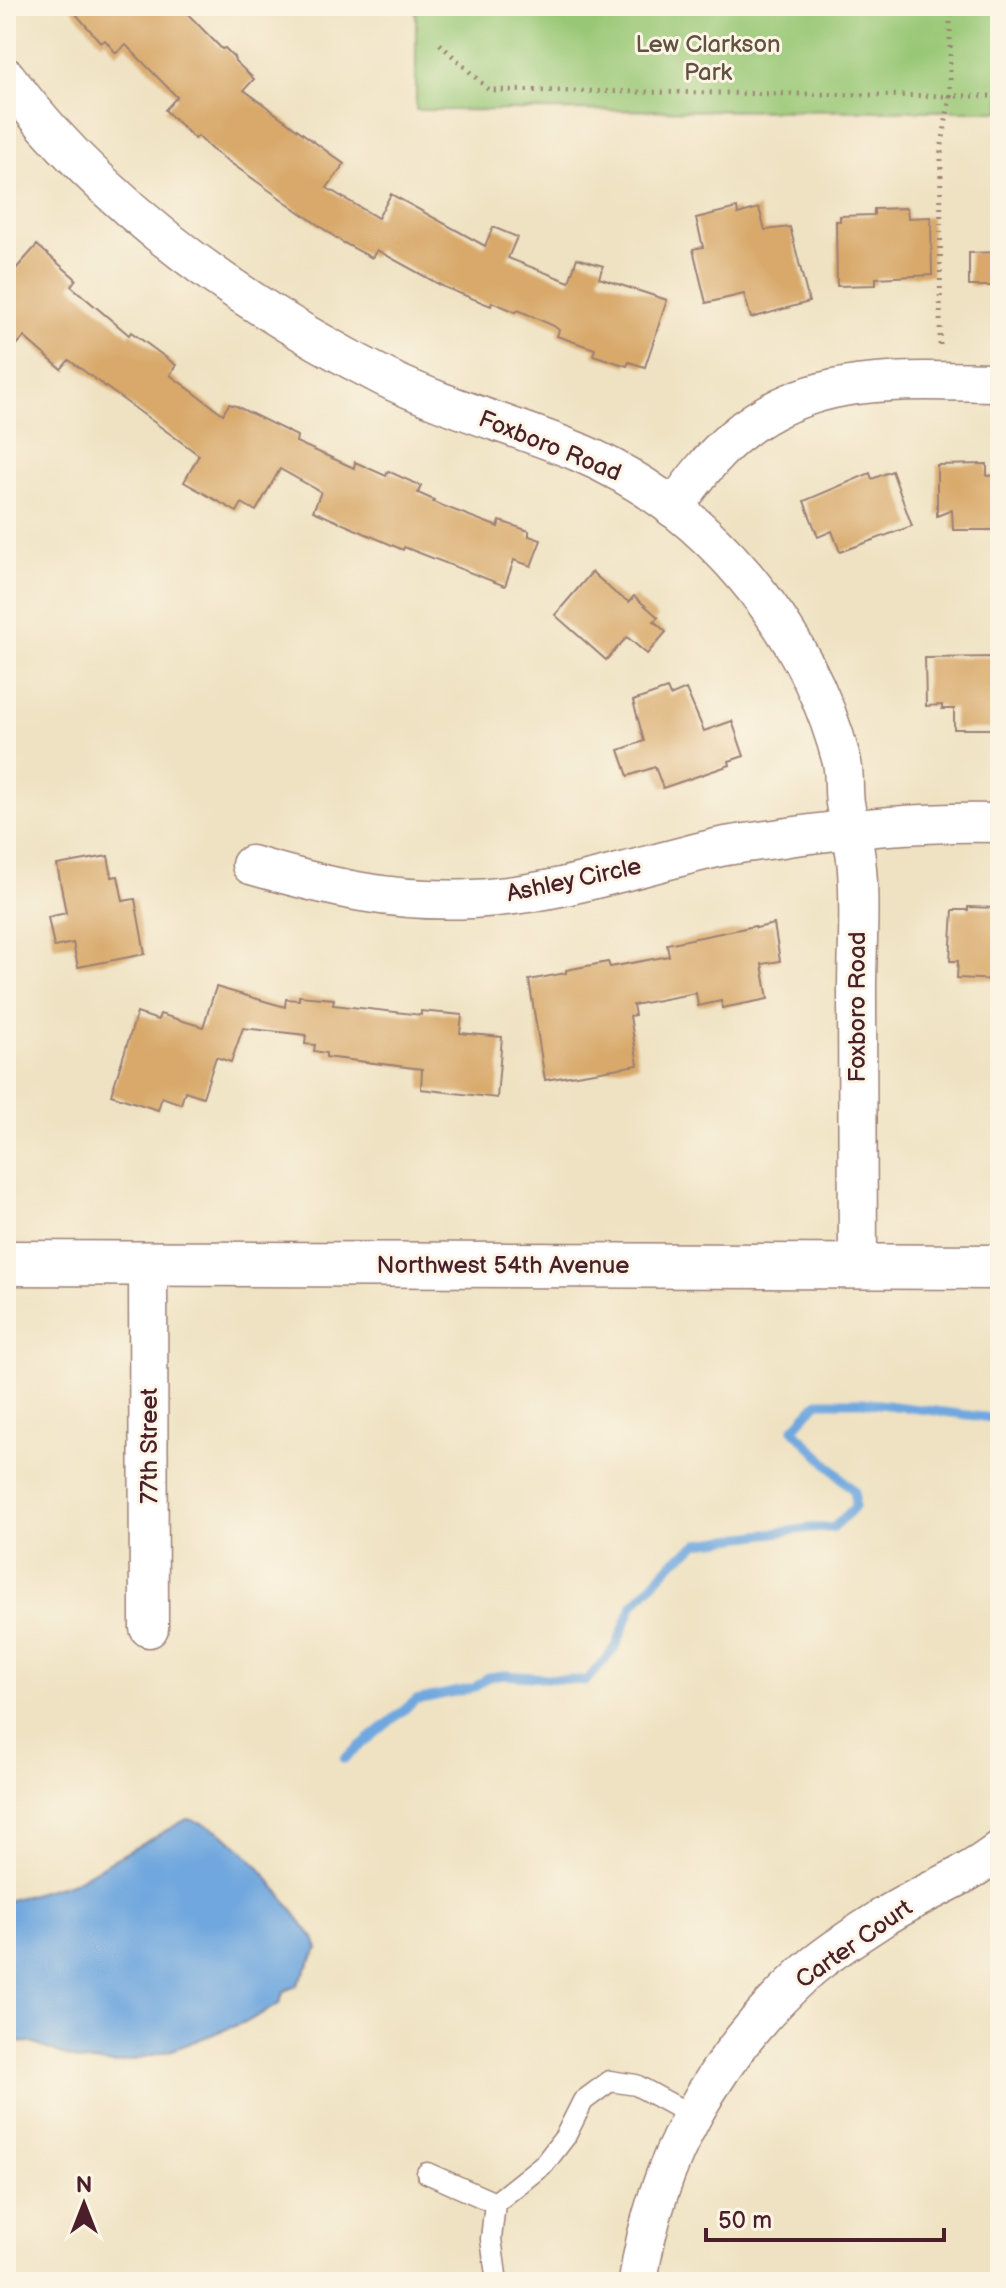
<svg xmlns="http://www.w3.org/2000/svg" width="1006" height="2288" viewBox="0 0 1006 2288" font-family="'Balsamiq Sans',sans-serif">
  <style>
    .green { fill: #98c775; stroke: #717350; stroke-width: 2 }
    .water { fill: #6fa7de; stroke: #5c6384; stroke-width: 2 }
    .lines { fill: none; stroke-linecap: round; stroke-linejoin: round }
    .stream { stroke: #6fa7de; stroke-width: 9 }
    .building { fill: #d8a96b }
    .lane-casing { stroke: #9c8076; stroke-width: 23 }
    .street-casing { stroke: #9c8076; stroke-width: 41 }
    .secondary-casing { stroke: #9c8076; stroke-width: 47 }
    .path { stroke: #9c8076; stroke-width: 5; stroke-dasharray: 2 6; stroke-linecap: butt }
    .lane { stroke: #fff; stroke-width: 20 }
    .street { stroke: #fff; stroke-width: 38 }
    .secondary { stroke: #fff; stroke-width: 44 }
    .labels { text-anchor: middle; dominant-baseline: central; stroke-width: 6; stroke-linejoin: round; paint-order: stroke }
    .park-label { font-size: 24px; fill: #615141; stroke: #fcf5e5 }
    .street-label { font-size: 24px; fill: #4a1f2b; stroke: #fcf5e5 }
  </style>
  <rect width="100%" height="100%" fill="#fcf5e5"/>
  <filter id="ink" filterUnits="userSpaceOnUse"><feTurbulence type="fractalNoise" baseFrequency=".0125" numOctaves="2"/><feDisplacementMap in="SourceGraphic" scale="16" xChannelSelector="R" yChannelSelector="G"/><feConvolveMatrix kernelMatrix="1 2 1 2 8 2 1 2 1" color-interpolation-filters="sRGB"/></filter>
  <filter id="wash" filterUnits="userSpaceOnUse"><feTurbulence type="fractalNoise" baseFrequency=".006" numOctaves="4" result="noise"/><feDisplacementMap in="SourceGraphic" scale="32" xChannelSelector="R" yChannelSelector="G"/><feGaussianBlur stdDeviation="1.8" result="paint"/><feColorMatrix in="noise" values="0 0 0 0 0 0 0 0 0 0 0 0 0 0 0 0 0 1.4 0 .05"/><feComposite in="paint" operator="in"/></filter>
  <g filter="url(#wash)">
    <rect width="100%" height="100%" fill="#efe2c2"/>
    <path class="green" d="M416,6H1000V111L416,110Z"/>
    <path class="water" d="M187,1819C242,1828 282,1899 314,1938L318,1949L296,1986L284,1991L279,2004L250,2020L169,2051L115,2064L79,2061L29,2042L6,2043V1901L71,1883Z"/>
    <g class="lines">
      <path class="stream" d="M344,1759L416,1700L474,1688L488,1677L505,1675L586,1681L616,1647L632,1606L673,1562L699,1543L811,1528H833L855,1507V1492L793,1429L818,1402H862L1000,1419"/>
    </g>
    <g id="blocks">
      <g class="building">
        <path d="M69,6H180L222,49L225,48L234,57L235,61L254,79L244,90L344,164L327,188L378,218L391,194L485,246L493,227L517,237L508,258L569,282L577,258L603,266L599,278L667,300L645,367L629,362L627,366L593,355L595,349L557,336L559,330L554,326L518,310L516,312L492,302L491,306L444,287L377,250L372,258L342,242L211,149L198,136L195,139L165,110L177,97L126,45L116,53L105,40L101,43Z"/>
        <path d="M737,208L738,214L759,208L765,230L790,227L809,302L751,318L744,294L706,303L693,249L703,247L696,218Z"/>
        <path d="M907,208L908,218L931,217L932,275L876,278V285L837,286L836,221H840V216L874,215V209Z"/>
        <path d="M37,245L76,279L71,286L129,335L131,332L176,365L170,375L223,414L229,404L236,406L297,436L296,442L354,468L355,462L386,476L388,471L421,486L418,493L434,500L433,502L498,527L500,521L529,531V536L541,540L531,566L514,560L505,586L404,547L403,550L313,511L321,492L280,469L256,511L242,503L237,512L184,482L199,455L69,360L61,369L24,337L6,357V280Z"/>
        <path d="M1000,252V286H969V253Z"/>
        <path d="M987,464V476L1000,475V530H953L952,510L937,516V465Z"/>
        <path d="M892,471L912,526L840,552L832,531L818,537L804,501L870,473L872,479Z"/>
        <path d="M592,572L615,593L629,602L634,596L658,617L654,621L666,632L647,654L627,637L606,660L555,615Z"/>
        <path d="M994,657L995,688H1000V729H954V709H942V705L926,706L925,658Z"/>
        <path d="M667,689L670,696L686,689L704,731L732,721L744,756L729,761L730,765L663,788L655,767L628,776L619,750L644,741L633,701Z"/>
        <path d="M108,856L112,877L118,876L123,901L135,899L145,954L78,967L73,943L54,947L48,917L66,913L57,865Z"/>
        <path d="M968,907L996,908L995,924L1000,925V980L957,978L958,961H950L953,910H968Z"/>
        <path d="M774,924L780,961L762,964L768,999L722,1008L721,1001L698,1006L696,993L633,1005L635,1015L630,1016L638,1065L545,1080L529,980L566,973V970L608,962L610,967L669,956L667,944L755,926L756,928Z"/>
        <path d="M216,987L285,1007L286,999L299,1000V996L334,999L333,1005L421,1015V1011L462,1015L460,1033L502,1037L497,1098L421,1089L422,1069L326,1057V1053L314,1051L315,1045L305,1044L306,1035L243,1028L231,1062L216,1057L203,1097L185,1091L181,1104L162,1097L158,1110L111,1095L137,1013L158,1020L160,1014L203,1027Z"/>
      </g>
    </g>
  </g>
  <g filter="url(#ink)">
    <use href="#blocks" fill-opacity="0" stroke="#9c8076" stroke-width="2"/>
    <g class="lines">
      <defs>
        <g id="lane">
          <path d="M427,2173L495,2203"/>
          <path d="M497,2282L491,2239L495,2203L545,2163L565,2137L583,2101L610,2081L636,2085L691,2115"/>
        </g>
        <g id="street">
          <path d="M6,77C104,207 242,305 386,378C447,408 513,425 576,451C706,505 807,627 842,762C845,776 843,790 845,803C848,822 854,840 856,859C861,901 857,947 857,989C858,1082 858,1174 858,1266"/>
          <path d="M673,508C691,484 710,458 733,438C811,371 904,381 1000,382"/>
          <path d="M251,865C328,887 392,903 472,899C556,895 635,867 716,848C739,843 764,841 788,837C858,827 929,821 1000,823"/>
          <path d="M148,1263L149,1628"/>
          <path d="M638,2282C655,2160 715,2056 805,1973C827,1953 855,1936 879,1920C918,1894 964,1879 1000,1850"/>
        </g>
        <path id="secondary" d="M6,1263L1000,1267"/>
      </defs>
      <use href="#lane" class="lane-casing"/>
      <use href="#street" class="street-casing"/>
      <use href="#secondary" class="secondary-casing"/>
      <g class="path">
        <path d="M950,6V96H1000"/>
        <path d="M440,44L489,90L950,96L941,151L940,349"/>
      </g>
      <use href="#lane" class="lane"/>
      <use href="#street" class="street"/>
      <use href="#secondary" class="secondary"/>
    </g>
  </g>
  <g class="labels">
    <g class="park-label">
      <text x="708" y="44">Lew Clarkson<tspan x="708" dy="28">Park</tspan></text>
    </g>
    <g class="street-label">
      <text transform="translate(550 446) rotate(22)">Foxboro Road</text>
      <text transform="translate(574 880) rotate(-12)">Ashley Circle</text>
      <text transform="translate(857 1007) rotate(-90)">Foxboro Road</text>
      <text x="503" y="1265">Northwest 54th Avenue</text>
      <text transform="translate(149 1446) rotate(-90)">77th Street</text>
      <text transform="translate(854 1944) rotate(-35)">Carter Court</text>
    </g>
  </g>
  <rect width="1006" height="2288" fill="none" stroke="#fcf5e5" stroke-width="32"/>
  <g transform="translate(84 2204)" stroke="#fcf5e5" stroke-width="6" paint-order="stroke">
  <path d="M0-6L14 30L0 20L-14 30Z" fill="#4a1f2b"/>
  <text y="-12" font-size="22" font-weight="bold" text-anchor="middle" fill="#4a1f2b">N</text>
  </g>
  <path d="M706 2228v12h238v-12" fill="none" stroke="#4a1f2b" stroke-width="4"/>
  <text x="718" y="2228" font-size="24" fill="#4a1f2b" stroke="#fcf5e5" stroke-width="6" paint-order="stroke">50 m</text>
</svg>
